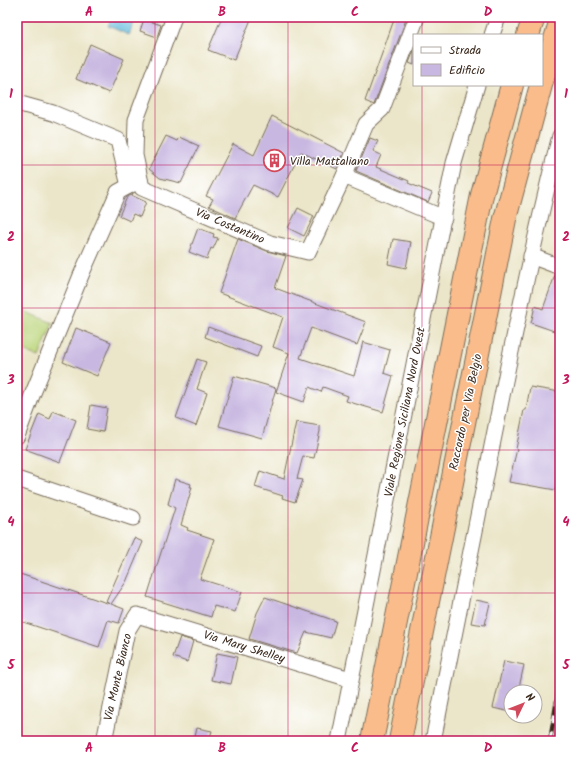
<svg xmlns="http://www.w3.org/2000/svg" width="577" height="758" viewBox="0 0 577 758" font-family="Kalam,sans-serif">
  <style>
    .green { fill: #bbd57a; stroke: #7b804c }
    .water { fill: #5ebadc; stroke: #4c727d }
    .building { fill: #c8b7e1 }
    .lines { fill: none; stroke-linecap: round; stroke-linejoin: round }
    .minor-casing { stroke: #796c5a; stroke-width: 17 }
    .highway-casing { stroke: #796c5a; stroke-width: 24 }
    .minor { stroke: #fff; stroke-width: 15 }
    .highway { stroke: #fabc8b; stroke-width: 22 }
    .rail-casing { stroke: #3b2a1e; stroke-width: 4.5 }
    .rail { stroke: #fff; stroke-width: 3; stroke-dasharray: 9; stroke-linecap: butt }
    .grid { fill: none; stroke: #c2185b; stroke-width: 1; stroke-opacity: 0.55 }
    .labels { text-anchor: middle; dominant-baseline: central; stroke-width: 3; stroke-linejoin: round; paint-order: stroke }
    .poi-label { font-size: 12px; fill: #3b2a1e; stroke: #fff; text-anchor: start }
    .street-label { font-size: 12px; fill: #3b2a1e; stroke: #fff }
    .neatline { fill: none; stroke: #c2185b; stroke-width: 1.5 }
    .grid-label { font-size: 13px; text-anchor: middle; font-weight: bold; fill: #c2185b }
  </style>
  <rect width="100%" height="100%" fill="#fff"/>
  <filter id="ink" filterUnits="userSpaceOnUse"><feTurbulence type="fractalNoise" baseFrequency=".025" numOctaves="2"/><feDisplacementMap in="SourceGraphic" scale="8" xChannelSelector="R" yChannelSelector="G"/><feConvolveMatrix kernelMatrix="1 2 1 2 8 2 1 2 1" color-interpolation-filters="sRGB"/></filter>
  <filter id="wash" filterUnits="userSpaceOnUse"><feTurbulence type="fractalNoise" baseFrequency=".012" numOctaves="4" result="noise"/><feDisplacementMap in="SourceGraphic" scale="16" xChannelSelector="R" yChannelSelector="G"/><feGaussianBlur stdDeviation="0.9" result="paint"/><feColorMatrix in="noise" values="0 0 0 0 0 0 0 0 0 0 0 0 0 0 0 0 0 1.4 0 .05"/><feComposite in="paint" operator="in"/></filter>
  <g filter="url(#wash)">
    <rect width="100%" height="100%" fill="#ebe6c9"/>
    <path class="green" d="M17,308L53,323L39,357L17,348Z"/>
    <path class="water" d="M112,17H120L134,23L129,35L108,26Z"/>
    <g id="blocks">
      <g class="building">
        <path d="M222,17H252L234,60L208,50Z"/>
        <path d="M395,17H407L374,105L365,101Z"/>
        <path d="M144,19L161,25L157,37L140,31Z"/>
        <path d="M90,44L124,59L109,93L76,79Z"/>
        <path d="M414,50V65L409,63Z"/>
        <path d="M272,116L344,153L337,169L301,152L278,197L253,185L235,218L209,206L213,199L206,196L233,144L254,155Z"/>
        <path d="M166,136L177,141L179,137L199,146L181,183L160,178L149,169Z"/>
        <path d="M370,138L378,141L373,151L381,155L376,167L409,181L408,183L432,193L428,202L356,171Z"/>
        <path d="M131,195L146,202L140,217L133,214L130,221L119,216L127,197Z"/>
        <path d="M298,208L314,216L304,236L288,228Z"/>
        <path d="M198,228L214,234L213,237L218,238L213,249L211,248L207,259L189,252Z"/>
        <path d="M238,239L267,251L286,256L275,288L366,322L357,345L311,328L300,358L354,376L363,342L390,350L384,373L393,376L383,412L346,401L348,396L323,387L321,392L309,387L304,402L276,392L289,353L273,347L283,317L219,293Z"/>
        <path d="M393,239L411,242L406,268L388,264Z"/>
        <path d="M555,275L560,276V333L531,323L535,306L543,309Z"/>
        <path d="M208,327L261,346L257,357L205,337Z"/>
        <path d="M76,328L111,342L97,376L63,362Z"/>
        <path d="M197,359L206,362L197,389L207,393L196,426L176,418Z"/>
        <path d="M234,376L276,388L262,438L219,426Z"/>
        <path d="M530,387L560,392V475L556,490L509,482L517,449H516L524,410H526Z"/>
        <path d="M91,405L107,408L103,432L87,429Z"/>
        <path d="M53,411L76,420L60,462L25,449L39,414L50,419Z"/>
        <path d="M296,422L320,426V431L314,458L303,456L297,479L303,480L295,502L282,498L283,496L255,487L260,471L284,479Z"/>
        <path d="M175,479L191,484L190,487H192L181,525L188,528L187,530L214,539L200,579L242,592L235,612L214,606L211,617L147,597L175,508L168,504Z"/>
        <path d="M134,538L143,542L126,582L111,604L124,609L119,623L108,620L99,647L17,620V573L110,604L106,602Z"/>
        <path d="M265,597L336,621L331,638L306,632L297,653L249,639L257,613Z"/>
        <path d="M476,600L490,603L485,625L471,623Z"/>
        <path d="M180,637L193,641L187,662L173,657Z"/>
        <path d="M217,653L237,657L231,684L211,680Z"/>
        <path d="M504,661L524,665L518,692H511V712L493,708Z"/>
        <path d="M197,728L212,731L209,741H194Z"/>
      </g>
    </g>
  </g>
  <g filter="url(#ink)">
    <use href="#blocks" fill-opacity="0" stroke="#796c5a" stroke-width="1"/>
    <g class="lines">
      <defs>
        <g id="minor">
          <path d="M174,17L136,120L135,155L142,188L270,243L308,252L344,176L444,218"/>
          <path d="M492,35L498,17"/>
          <path d="M17,103L53,113L118,140L129,186"/>
          <path d="M344,176L366,124L382,109L417,17"/>
          <path d="M531,256L560,267"/>
          <path d="M17,436L33,393L82,273L118,192L140,180"/>
          <path d="M17,479L133,518"/>
          <path d="M104,741L127,631L137,615L350,679"/>
          <path d="M339,741L454,163L477,85"/>
          <path d="M433,741C457,616 482,491 508,366C524,289 540,212 560,136"/>
        </g>
        <g id="highway">
          <path d="M528,35L534,17"/>
          <path d="M542,81L560,23"/>
          <path d="M372,741L482,195L512,85"/>
          <path d="M400,741L505,219L541,85"/>
        </g>
      </defs>
      <use href="#minor" class="minor-casing"/>
      <use href="#highway" class="highway-casing"/>
      <use href="#minor" class="minor"/>
      <use href="#highway" class="highway"/>
      <defs>
        <g id="rail">
          <path d="M550,741L560,682"/>
          <path d="M557,741L560,725"/>
        </g>
      </defs>
      <use href="#rail" class="rail-casing"/>
      <use href="#rail" class="rail"/>
    </g>
  </g>
  <path class="grid" d="M155,17V741M288,17V741M422,17V35M422,85V741M17,165H560M17,308H560M17,450H560M17,593H560"/>
  <defs>
    <symbol id="building-ring" viewBox="-11 -11 22 22"><circle r="9.5" fill="#fff" stroke="#d1495b" stroke-width="1.5"/><path d="M-4-6H4V6H1V3H-1V6H-4ZM-2.5-4.3h1.7v1.8h-1.7ZM.8-4.3h1.7v1.8H.8ZM-2.5-1h1.7V.8h-1.7ZM.8-1h1.7V.8H.8Z" fill="#d1495b"/></symbol>
  </defs>
  <g fill-rule="evenodd">
    <use href="#building-ring" x="262" y="148" width="25" height="25"/>
  </g>
  <g class="labels">
    <g class="poi-label">
      <text x="290" y="161">Villa Mattaliano</text>
    </g>
    <g class="street-label">
      <text transform="translate(230 226) rotate(23)">Via Costantino</text>
      <text transform="translate(405 412) rotate(-79)">Viale Regione Siciliana Nord Ovest</text>
      <text transform="translate(466 412) rotate(-78)">Raccordo per Via Belgio</text>
      <text transform="translate(244 647) rotate(17)">Via Mary Shelley</text>
      <text transform="translate(118 677) rotate(-77)">Via Monte Bianco</text>
    </g>
  </g>
  <rect width="577" height="758" fill="none" stroke="#fff" stroke-width="44"/>
  <rect x="413" y="34" width="130" height="52" fill="#ffffff" stroke="#b1aaa5"/>
  <rect x="421" y="47" width="20" height="6" fill="#ffffff" stroke="#b1aaa5"/>
  <text x="449" y="54" font-size="12" fill="#3b2a1e">Strada</text>
  <rect x="421" y="64" width="20" height="12" fill="#c8b7e1" stroke="#b1aaa5"/>
  <text x="449" y="74" font-size="12" fill="#3b2a1e">Edificio</text>
  <g transform="translate(523 704) rotate(47)"><circle r="19" fill="#ffffff" stroke="#b1aaa5"/>
  <path d="M0-3L7 15L0 10L-7 15Z" fill="#d1495b"/>
  <text y="-6" font-size="11" font-weight="bold" text-anchor="middle" fill="#3b2a1e">N</text>
  </g>
  <rect x="22" y="22" width="533" height="714" class="neatline"/>
  <g class="grid-label">
    <text x="89" y="16">A</text>
    <text x="222" y="16">B</text>
    <text x="355" y="16">C</text>
    <text x="488" y="16">D</text>
    <text x="11" y="98">1</text>
    <text x="566" y="98">1</text>
    <text x="11" y="241">2</text>
    <text x="566" y="241">2</text>
    <text x="11" y="384">3</text>
    <text x="566" y="384">3</text>
    <text x="11" y="526">4</text>
    <text x="566" y="526">4</text>
    <text x="11" y="669">5</text>
    <text x="566" y="669">5</text>
    <text x="89" y="752">A</text>
    <text x="222" y="752">B</text>
    <text x="355" y="752">C</text>
    <text x="488" y="752">D</text>
  </g>
</svg>
